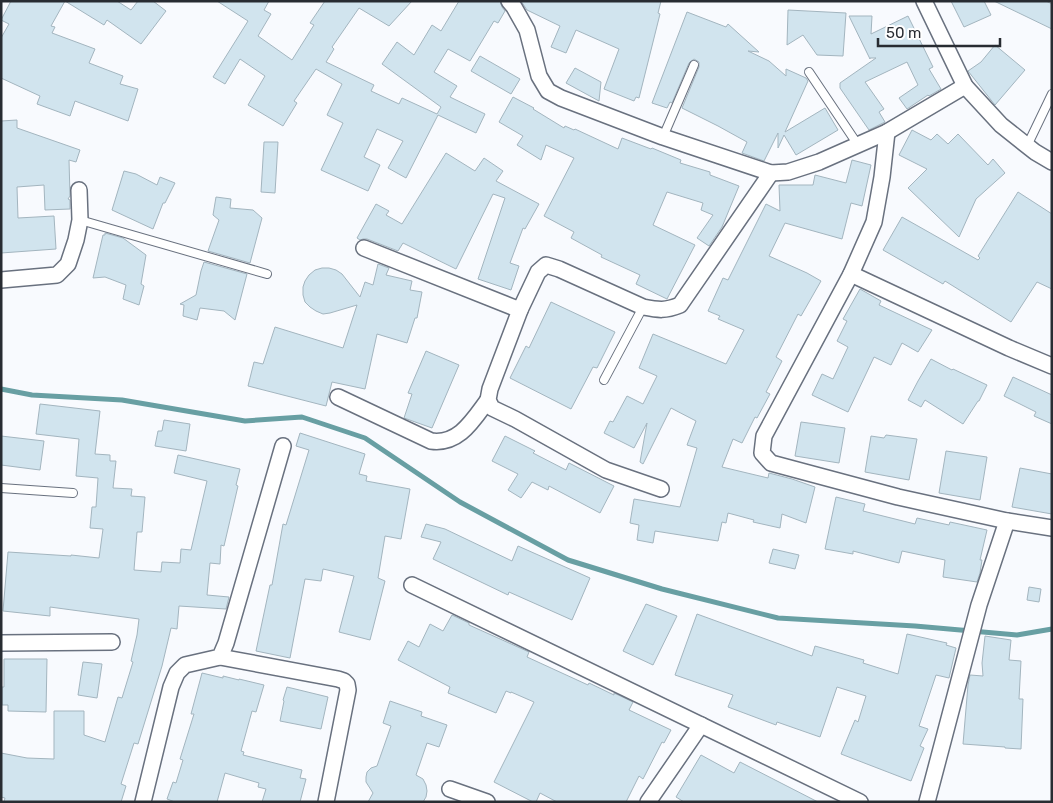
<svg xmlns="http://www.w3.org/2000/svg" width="1053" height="803" viewBox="0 0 1053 803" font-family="Rubik,sans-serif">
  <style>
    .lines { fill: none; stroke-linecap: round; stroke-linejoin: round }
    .stream { stroke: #689fa3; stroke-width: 5 }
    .building { fill: #d1e4ee; stroke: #a3b5bf }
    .lane-casing { stroke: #69717f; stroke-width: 10 }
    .street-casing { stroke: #69717f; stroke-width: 18 }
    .lane { stroke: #fff; stroke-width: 8 }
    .street { stroke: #fff; stroke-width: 15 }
  </style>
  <rect width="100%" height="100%" fill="#f8fafe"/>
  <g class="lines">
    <path class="stream" d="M1,389L32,395L122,400L245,421L302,417L365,438L460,502L568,560L662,589L778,618L915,626L1017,635L1052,629"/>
  </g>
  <g class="building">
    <path d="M11,1H117L131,10L138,1H153L166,11L141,44L107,20L104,25L65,1L51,26L55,27L52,33L95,49L89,63L123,76L120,84L138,89L128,121L75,101L70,116L37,104L40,96L1,78V38L9,24L1,20Z"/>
    <path d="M217,1H269L264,10L271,14L258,36L292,60L314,25L310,23L325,1H412L389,26L359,8L332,47L334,49L326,62L374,85L371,91L399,104L402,98L437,114L441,107L382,64L397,42L414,55L432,25L441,31L459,1H500L502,7L505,11L498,23L494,21L470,61L448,49L434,72L457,86L450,97L485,114L476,133L438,115L406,178L388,168L403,141L377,129L364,157L380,165L368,191L321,170L343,123L327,115L342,84L316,69L294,101L297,103L283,126L248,105L265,76L240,59L225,84L213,77L248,21Z"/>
    <path d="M521,1H661L658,13L660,14L639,98L636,97L634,101L604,89L619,49L576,30L566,53L551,47L560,26L527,10Z"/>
    <path d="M951,1H984L991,15L964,27Z"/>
    <path d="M994,1H1046L1052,4V29Z"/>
    <path d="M788,10L846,13L843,56L817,55L803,35L787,45Z"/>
    <path d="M687,12L726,27L728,24L759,52L748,51L769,61L786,76V69L806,78L808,81L785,132L825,108L838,130L796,155L784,135L778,148V133L764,161L742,153L747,142L718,126L682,108L699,67V62L694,59L689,63L672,103L670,102L667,108L652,103Z"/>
    <path d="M849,16H872L871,34L908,16L933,67L929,69L941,89L929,96L928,95L907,109L899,98L918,85L907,62L865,82L884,109L879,112L885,122L869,130L840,88V83L876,58H870V59Z"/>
    <path d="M995,45L1025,70L995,105L968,71L981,62Z"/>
    <path d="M480,56L520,79L511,94L471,71Z"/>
    <path d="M575,68L601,82L599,101L566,83Z"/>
    <path d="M513,97L534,108L533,109L564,128L565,126L574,130L575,129L618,149L622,138L651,149L652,148L681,160L680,163L710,172V175L739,186L722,227L709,246L697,238L713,215L701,210L703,203L667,192L653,225L695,245L667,299L636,284L640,275L601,257L602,255L571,238L574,232L544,216L574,158L546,145L541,160L517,145L523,136L499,122Z"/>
    <path d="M17,120V128L80,150L76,162L69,160L70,196L68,199L70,200V209L45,210L44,185L17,187L18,218L54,216L56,249L1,253V121Z"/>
    <path d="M912,130L931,140L937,134L948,144L958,134L988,165L993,159L1005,173L976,199L959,237L908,188L927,169L899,155Z"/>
    <path d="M264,142H278L275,193L261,192Z"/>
    <path d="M446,153L475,171L484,158L503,171L496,181L539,204L525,229L523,228L510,263L519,266L511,290L478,279L505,198L493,194L456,269L403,243L398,251L367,239H363L360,240L357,238L376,204L389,211L386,215L402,224Z"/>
    <path d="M852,160L871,165L862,206L851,203L842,239L785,223L769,256L807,273L821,281L801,316L798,314L776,357L782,361L766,392L770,394L757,418L755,417L742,443L733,439L722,467L768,478L769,473L792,479L815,487L806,523L782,514L780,528L753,522L754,520L728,513L726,523L722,522L718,541L655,531L653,543L637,540L639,525L630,523L634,499L680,507L697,448L687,445L696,421L671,408L643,464L640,462L647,423L634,448L604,433L610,421L613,422L627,396L643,404L657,376L639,368L653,334L726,364L744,330L718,319L720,316L708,311L723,278L728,280L766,204L780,211L779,185H813L815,175L846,183Z"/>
    <path d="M124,171L136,174L157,185L160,177L175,183L165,203H163L153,229L112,210Z"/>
    <path d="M1018,192L1052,214V289L1037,282L1011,322L945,281L943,284L883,250L902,217L978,260L980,258L978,256Z"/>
    <path d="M216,197L231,199L230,208L253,210L262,218L250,263L208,251L219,220L213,215Z"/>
    <path d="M105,233L123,238L146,255L141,284L144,286L139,305L123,299L126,285L105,277L93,278L103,235H105Z"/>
    <path d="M204,262L247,274L235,320L224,311L200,308L197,320L183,316L184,305L180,304L196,295L201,271Z"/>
    <path d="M378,264L389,268L386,275L412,281L410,290L422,292L417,318H415L407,343L377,334L365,389L332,382L326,406L248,386L254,362L263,364L275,327L343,348L357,305L330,313L323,314L316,311L310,307L305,302L303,295V287L305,281L309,275L315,270L322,268H329L336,270L342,274L360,297L365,282L373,285Z"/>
    <path d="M860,289L881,301L879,305L932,330L918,352L902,343L891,365L874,357L848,412L812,395L822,374L833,379L848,347L837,341L847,321L843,319Z"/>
    <path d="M551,302L615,332L597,368L593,367L571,409L510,378L526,346L529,348Z"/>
    <path d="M426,351L459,365L432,428L404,418L412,394L408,393Z"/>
    <path d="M931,359L952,370L953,369L987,385L979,401H978L963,424L925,400L921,407L908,400L918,381Z"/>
    <path d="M1013,377L1052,395V424L1034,416L1036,412L1004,396Z"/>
    <path d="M40,404L100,411L95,454L110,455V461H116L113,488L132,489L131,496L145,497L142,532H137L134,570L161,572L162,562L180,563L181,549L191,550L207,481L174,473L178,455L240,469L236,485L238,486L224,546L221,545L220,564L210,563L207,595L229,597L226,609L179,606L177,629L171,628L162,666L138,744L134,743L121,784L126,786L121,802H4L5,798L1,797V753L27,758L54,759V711H84V735L105,742L118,697L122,698L133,662L131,661L137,635L139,619L50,607V616L3,611L8,552L71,556V555L99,558L103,529L90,528L92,507H96L98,478L76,476L79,439L36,434Z"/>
    <path d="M164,420L190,424L186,451L155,446L158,431H162Z"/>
    <path d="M801,422L845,428L839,463L795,456Z"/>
    <path d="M300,433L365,454L359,474L367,476L366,481L410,489L401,539L385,536L378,578L385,581L370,640L339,632L354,576L323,569L321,581L305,579L290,658L256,651L270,585H272L283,524L286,525L309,450L296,446Z"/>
    <path d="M886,435L917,439L909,480L865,472L871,436L884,438Z"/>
    <path d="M1,436L44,441L40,470L1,465Z"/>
    <path d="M505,436L535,451L533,453L566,470L569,463L614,486L600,513L549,486L548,490L532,482L521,498L508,490L518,474L492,461Z"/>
    <path d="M946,451L987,457L980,500L939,493Z"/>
    <path d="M1020,468L1052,474V514L1012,507Z"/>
    <path d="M836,497L865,504L863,511L915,524L917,518L949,525L950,522L987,530L980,560H982L980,573L977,582L943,577L945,560L902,551L899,563L853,551V554L825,549Z"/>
    <path d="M426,524L445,529L512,561L518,546L590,578L572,620L509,592L508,595L433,559L441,542L421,537Z"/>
    <path d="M773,549L799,555L795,569L769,563Z"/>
    <path d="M1029,587L1041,589L1039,602L1027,600Z"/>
    <path d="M646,604L677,616L653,665L623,651Z"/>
    <path d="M697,614L812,656L815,646L864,660L863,663L898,674L907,634L947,643L946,645L956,648L949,678L936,675L919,726L928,729L920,746L924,748L911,781L841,754L855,720L858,722L866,696L837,687L820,737L777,722L776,725L728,707L733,695L675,675Z"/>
    <path d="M452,615L469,623V625L529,652L527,657L588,685L589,683L614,695V693L633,702L629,710L671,730L664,743L662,742L643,779L639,776L626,802H557L540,793L536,802H533L494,782L534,702L511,692V693L506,691L496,713L448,693L450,687L398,660L408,641L419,647L430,624L443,631Z"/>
    <path d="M985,636L1011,640L1009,660L1021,661L1019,699H1023L1021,749L1005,748V747L963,744L968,685L970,675L983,676L982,663Z"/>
    <path d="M4,659H47L46,712L8,711V705H2V687H4Z"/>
    <path d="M83,662L102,664L97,698L78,695Z"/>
    <path d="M202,673L223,678V676L239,680V679L264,685L256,712L252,711L241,751L244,752L243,755L302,770L300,778L306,779L300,802H262L266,789L258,787L259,783L225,773L217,802H175L167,799L173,782L176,783L183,760L180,759L194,714H191Z"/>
    <path d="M287,687L328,697L321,729L280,721L284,701L283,700Z"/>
    <path d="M390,701L422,712L421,716L447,725L439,747L427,743L416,775L423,779L426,785L427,791L426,797L423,802H368L373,793L366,782V777L367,772L371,768L377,766L391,726L383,723Z"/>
    <path d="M701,755L734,773L740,762L818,802H684L676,797Z"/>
  </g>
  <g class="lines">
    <defs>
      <g id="lane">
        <path d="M809,72L858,145"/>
        <path d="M663,137L694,65"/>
        <path d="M1027,146L1052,94"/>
        <path d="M80,220L267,274"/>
        <path d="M604,380L643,307"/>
        <path d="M1,488L73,493"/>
      </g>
      <g id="street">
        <path d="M509,1L514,7L527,30L539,76L548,91L561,98L663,137L771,173L788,172L819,162L887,132L965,86"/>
        <path d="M924,1L965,86L1001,125L1035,152L1052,162"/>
        <path d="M887,132L882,177L874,222L851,274L764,436L762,453L771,463L898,497L1007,521L1052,528"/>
        <path d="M364,248L520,310"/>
        <path d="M851,274L1009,348L1052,366"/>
        <path d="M1,280L57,275L68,264L76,240L80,220L79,190"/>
        <path d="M338,397L431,441C459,445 473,420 488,400"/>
        <path d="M661,489L606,470L515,419L492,408L488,400L490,389L520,310L538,272L546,265L559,269L643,307C659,310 665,311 680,305L771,173"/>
        <path d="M412,585L860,802"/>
        <path d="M1,643L112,642"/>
        <path d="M220,657L338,679L344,681L347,684L348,690L326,802"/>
        <path d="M450,789L487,802"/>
        <path d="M143,802L171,687L177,673L185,665L220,657L226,643L283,446"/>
        <path d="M648,802L701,725"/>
        <path d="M927,802L979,605L1007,521"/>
      </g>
    </defs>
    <use href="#lane" class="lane-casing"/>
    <use href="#street" class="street-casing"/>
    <use href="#lane" class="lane"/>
    <use href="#street" class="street"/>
  </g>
  <rect width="1053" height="803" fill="none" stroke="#282c32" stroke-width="5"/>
  <path d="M878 38v8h122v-8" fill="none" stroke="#282c32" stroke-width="2.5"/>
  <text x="886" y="38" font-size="15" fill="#282c32" stroke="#ffffff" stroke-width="4" paint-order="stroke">50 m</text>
</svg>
